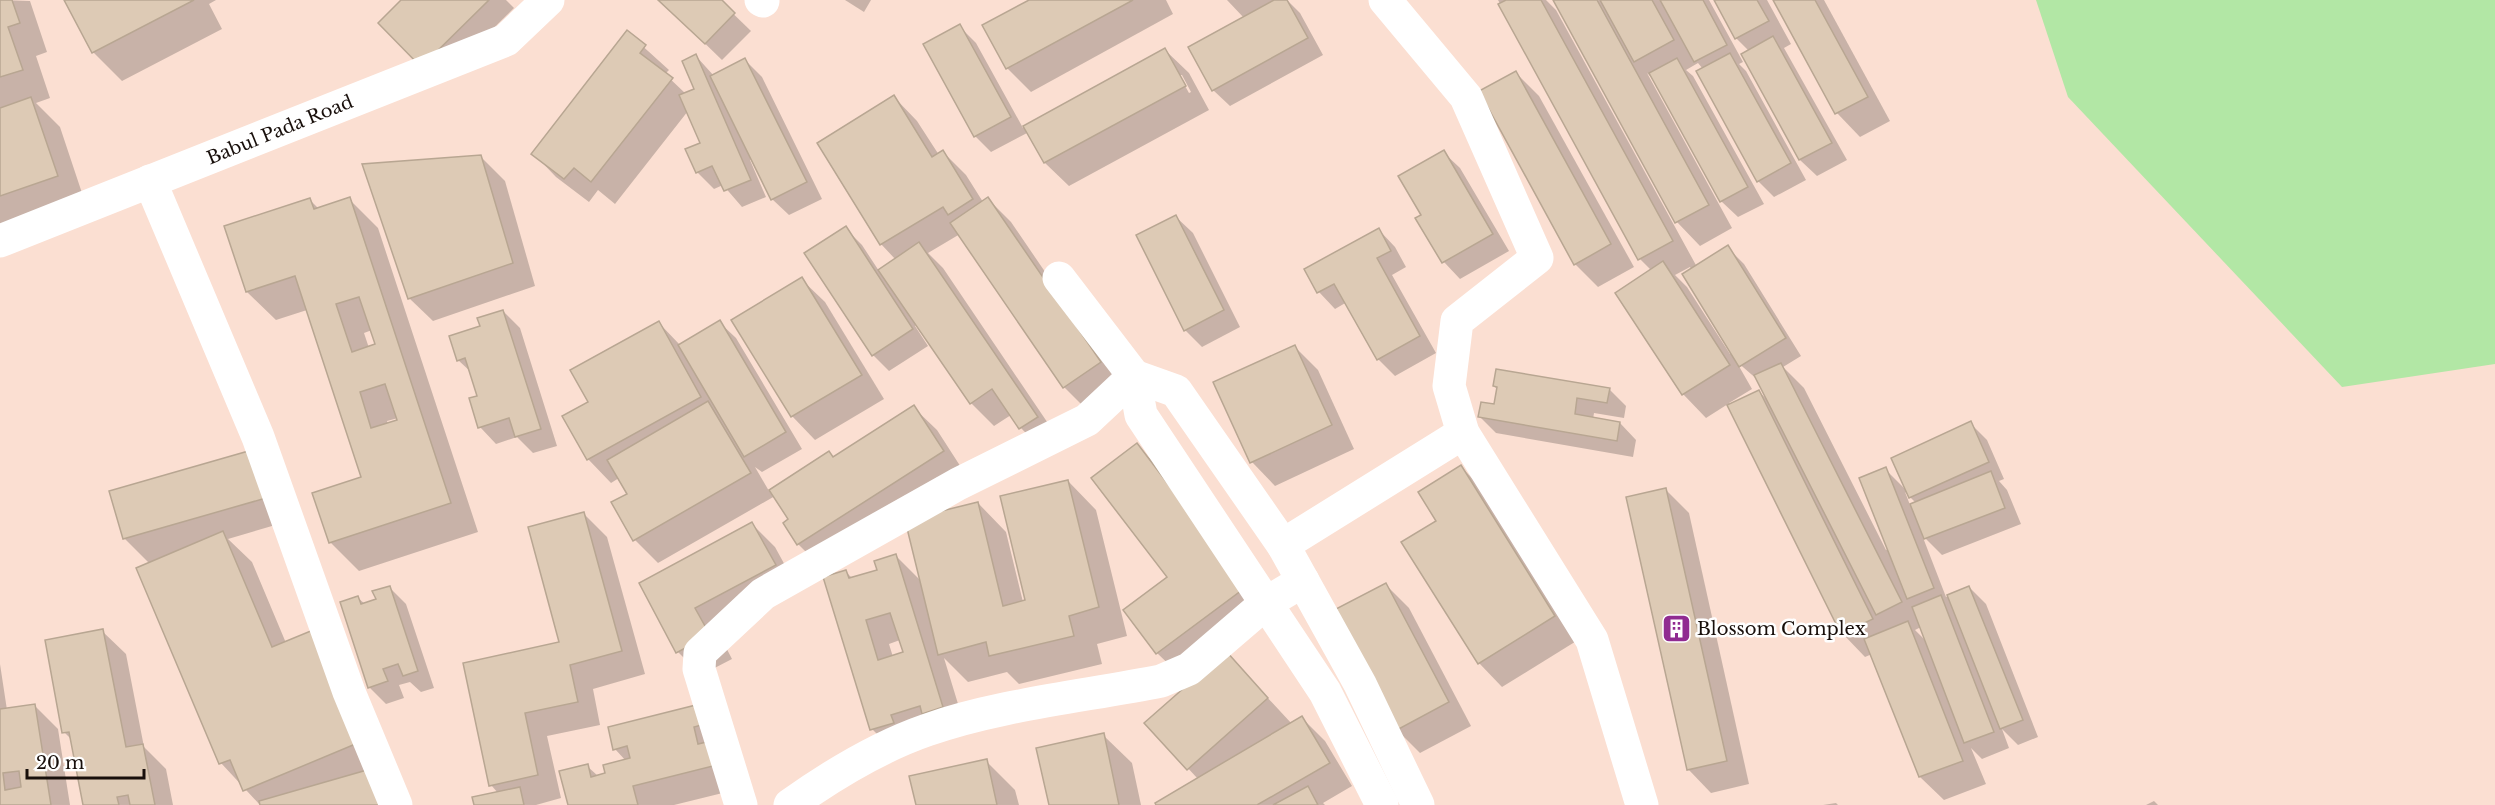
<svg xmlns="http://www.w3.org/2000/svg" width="2495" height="805" viewBox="0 0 2495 805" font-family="'Libre Baskerville',serif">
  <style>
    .green { fill: #b2e7a5 }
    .shadow { fill: #0003; fill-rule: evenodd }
    .building { fill: #ddcab5; stroke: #b8a692; stroke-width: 1.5; fill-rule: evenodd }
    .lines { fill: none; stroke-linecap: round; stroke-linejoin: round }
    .minor { stroke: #fff; stroke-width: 33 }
    .labels { text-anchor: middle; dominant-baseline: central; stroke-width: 5; stroke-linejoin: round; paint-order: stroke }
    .street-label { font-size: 18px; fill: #180f0b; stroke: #fff }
    .poi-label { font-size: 18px; fill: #180f0b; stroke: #fff; text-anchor: start }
  </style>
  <rect width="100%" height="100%" fill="#fbdfd2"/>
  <path class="green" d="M2036,0H2495V364L2342,387L2068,97Z"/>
  <g class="shadow">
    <path d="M0,0L30,1L47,52L36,56L50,98L36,103L60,127L86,205L0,234Z"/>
    <path d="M66,0H216L209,4L222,29L122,81L93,52Z"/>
    <path d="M403,0H506L514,8L439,82Z"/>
    <path d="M660,0H719L751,31L722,60Z"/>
    <path d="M845,0H871L864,12Z"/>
    <path d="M1032,0H1166L1173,14L1031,92L1007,68Z"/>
    <path d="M1227,0H1287L1300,13L1323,55L1230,106L1213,90L1244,18Z"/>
    <path d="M1498,0H1546L1556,10L1697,267L1727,247L1744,264L1801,356L1783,367L1804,388L1886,550L1888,549L1885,469L1906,490L1970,423L1987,440L2004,479L1999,481L2007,490L2021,524L1942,555L1922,535L1946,597L1969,587L1986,604L2038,737L2018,745L2002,729L2009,748L1982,759L1971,748L1986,784L1944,800L1920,777L1872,654L1865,657L1842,633L1728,404L1706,418L1683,394L1652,271L1640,259ZM1690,267L1733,353L1730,354L1687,287L1675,275ZM1736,361L1759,381L1768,401L1759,391L1730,405L1729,403L1752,389ZM1905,492L1916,503L1910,505ZM1921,627L1927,642L1915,630Z"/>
    <path d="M1554,0H1709L1743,62L1739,64L1746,71L1806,180L1774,197L1758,181L1703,69L1698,63L1686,70L1693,76L1764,204L1738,217L1721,201L1655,81L1647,73L1732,228L1700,246L1677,222Z"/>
    <path d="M1715,0H1767L1791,44L1784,48L1847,160L1817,176L1800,160L1743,54L1749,51L1736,38Z"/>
    <path d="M1774,0H1824L1890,121L1860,137L1837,113Z"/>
    <path d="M959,26L976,43L1023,128L1165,50L1189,73L1209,110L1069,186L1045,163L1029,132L991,152L975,136ZM1179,75H1182L1191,92L1189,93Z"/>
    <path d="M627,32L669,70L665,74L686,94L696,89V56L714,76L745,60L762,77L822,199L789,215L772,199L752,158L750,160L766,197L742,207L723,185L714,189L697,172L702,144L688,111L615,204L598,190L589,202L556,177L533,153Z"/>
    <path d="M1516,73L1539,96L1634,267L1598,287L1575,264Z"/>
    <path d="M894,97L917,121L939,155L943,152L966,175L983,202L988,199L1011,222L1123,386L1087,410L1064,387L960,234L928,253L943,268L1060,441L1044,452L1021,428L1011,415L994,426L971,403L917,324L915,326L928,346L889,371L873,355L845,228L862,245L879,271L896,260L881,244L819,143Z"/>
    <path d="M1443,152L1460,168L1509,251L1460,279L1444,262L1418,219L1423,216Z"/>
    <path d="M481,157L505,181L535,286L433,321L409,298Z"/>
    <path d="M349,199L378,228L478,532L359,571L330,542L363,478L307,310L276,320L247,292L226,227L310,200L319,209ZM372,330L377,345L369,348L364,333ZM398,418L399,421L388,424L387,421Z"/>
    <path d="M1176,217L1193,233L1240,327L1202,347L1185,330Z"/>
    <path d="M1379,230L1395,247L1406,267L1392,275L1436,353L1395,376L1378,359L1347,302L1335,309L1319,292Z"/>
    <path d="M801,279L825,302L884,399L815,440L792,416Z"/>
    <path d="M503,311L520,328L557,446L533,453L517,437L496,444L480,427L479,397L472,373L458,360L482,327Z"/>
    <path d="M719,322L736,338L802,449L762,472L755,467L769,491L829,453L834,458L913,407L937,430L966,475L822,568L798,544L785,523L790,520L775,496L658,563L635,540L629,495L619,478L611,483L588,459L590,403L659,323L680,345Z"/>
    <path d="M1294,346L1318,370L1354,449L1275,486L1252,462Z"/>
    <path d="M1494,386L1609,389L1626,406L1624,418L1594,413L1593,419L1620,423L1636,440L1633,457L1496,433L1480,417L1496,406L1498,390Z"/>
    <path d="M1137,445L1160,469L1268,611L1181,676L1157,653L1169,578Z"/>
    <path d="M252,451L289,521L228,539L252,562L286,643L396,805H260L221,763L150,564L124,538Z"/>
    <path d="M1461,467L1485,491L1578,640L1502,687L1479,663L1438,521Z"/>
    <path d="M1068,481L1096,510L1127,636L1097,644L1102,664L1019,684L1007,672L968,682L944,658L966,730L895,752L872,729L846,572L853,579L878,571L896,556L922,582L978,503L1006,532L1023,602L1027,601ZM900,640L904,653L893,657L889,644Z"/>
    <path d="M1665,489L1689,513L1749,784L1711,793L1688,769Z"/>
    <path d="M584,514L607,537L645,674L593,689L600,725L547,736L561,798L536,805H475L498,793L491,785L465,664L561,643Z"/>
    <path d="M752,524L775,547L798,589L718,632L732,659L701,675L678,652L641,583Z"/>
    <path d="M1386,585L1409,608L1471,726L1420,753L1397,730Z"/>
    <path d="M389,587L406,604L434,688L421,692L410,682L399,685L404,698L386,704L369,687L358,598L365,604L377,600Z"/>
    <path d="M102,631L126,654L144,747L166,769L173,805H85L72,740L64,732Z"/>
    <path d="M1226,653L1292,724L1302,718L1325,741L1352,786L1323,803L1325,805H1158L1198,779L1146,723Z"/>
    <path d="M0,664L7,710L34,705L58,729L70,805H0Z"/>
    <path d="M703,705L747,787L674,805H569L587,766L598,776L607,774L626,761L615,749Z"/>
    <path d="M1103,735L1132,763L1141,805H1050Z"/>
    <path d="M986,761L1015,790L1019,805H917Z"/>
    <path d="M2154,801L2158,805H2146Z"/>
    <path d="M1836,803L1838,805H1823Z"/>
  </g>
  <g class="building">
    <path d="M0,0H12L20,23L8,27L23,70L0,77Z"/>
    <path d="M64,0H194L92,53Z"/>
    <path d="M401,0H489L421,67L378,23Z"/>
    <path d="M658,0H722L735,13L705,44Z"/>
    <path d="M1029,0H1133L1006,69L982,25Z"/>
    <path d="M1274,0H1287L1308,38L1212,91L1188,47Z"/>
    <path d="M1506,0H1541L1673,241L1638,260L1498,4Z"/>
    <path d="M1553,0H1597L1709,205L1675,223Z"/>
    <path d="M1600,0H1652L1674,40L1634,62Z"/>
    <path d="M1660,0H1703L1727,45L1694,62Z"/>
    <path d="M1714,0H1757L1769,21L1735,39Z"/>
    <path d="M1773,0H1815L1868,97L1835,114Z"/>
    <path d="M960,24L1011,117L974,137L923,44Z"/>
    <path d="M627,30L646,45L640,53L673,78L591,182L574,168L564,179L531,154Z"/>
    <path d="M1773,36L1832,143L1799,160L1741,54Z"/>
    <path d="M1165,48L1186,86L1044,163L1023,126Z"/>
    <path d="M1730,53L1791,163L1757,182L1696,71Z"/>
    <path d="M696,54L751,180L724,191L712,166L696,173L685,149L700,143L679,95L694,89L682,61Z"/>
    <path d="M745,58L807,182L771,200L710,76Z"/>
    <path d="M1677,58L1748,187L1720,202L1649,73Z"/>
    <path d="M1516,71L1611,244L1574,265L1479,91Z"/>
    <path d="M894,95L932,157L943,150L973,199L948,215L943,207L880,245L817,143Z"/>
    <path d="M31,97L58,176L0,196V108Z"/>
    <path d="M1444,150L1493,234L1442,263L1415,218L1421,215L1398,176Z"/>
    <path d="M481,155L513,263L408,299L362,164Z"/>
    <path d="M350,197L451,503L329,543L312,493L361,477L295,276L246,292L224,226L310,198L314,209ZM359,297L375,344L352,352L336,304ZM385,384L397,420L371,428L360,392Z"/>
    <path d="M988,197L1101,362L1063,388L950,223Z"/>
    <path d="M1176,215L1224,310L1184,331L1136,235Z"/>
    <path d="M846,226L913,329L872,356L804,253Z"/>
    <path d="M1379,228L1391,251L1377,258L1420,336L1377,360L1334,284L1317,293L1304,269Z"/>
    <path d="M919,242L1038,417L1019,429L992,389L970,404L878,270Z"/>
    <path d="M1728,245L1786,338L1739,367L1682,274Z"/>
    <path d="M1663,261L1730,365L1682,395L1615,293Z"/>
    <path d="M802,277L862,375L791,417L731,320Z"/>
    <path d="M503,310L541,429L515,437L509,418L478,428L469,398L477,396L465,358L457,361L449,336L480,326L477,318Z"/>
    <path d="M720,320L786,432L744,457L678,345Z"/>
    <path d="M659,321L701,397L587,460L562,416L588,402L570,370Z"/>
    <path d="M1295,345L1332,425L1250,463L1213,382Z"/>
    <path d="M1781,363L1902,602L1876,615L1754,375Z"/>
    <path d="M1496,369L1610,388L1607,403L1577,398L1575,414L1620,422L1617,441L1478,417L1481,402L1494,404L1497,387L1493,386Z"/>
    <path d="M1759,390L1873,619L1841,634L1727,405Z"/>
    <path d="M708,401L751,473L633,541L611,502L627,494L607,460Z"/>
    <path d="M914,405L944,451L797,545L783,523L788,519L769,490L829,451L833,457Z"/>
    <path d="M1971,421L1989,462L1909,498L1891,458Z"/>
    <path d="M1137,443L1246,587L1156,654L1123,610L1167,577L1091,478Z"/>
    <path d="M252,450L266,498L123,539L109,491Z"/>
    <path d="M1461,465L1555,616L1478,664L1401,542L1436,521L1418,492Z"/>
    <path d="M1886,467L1934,588L1907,599L1859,478Z"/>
    <path d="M1991,471L2005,508L1924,539L1910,504Z"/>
    <path d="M1068,480L1099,607L1069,616L1074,636L989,656L986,642L938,655L905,520L978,502L1003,606L1025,600L1000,496Z"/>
    <path d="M1666,488L1727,761L1687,770L1626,497Z"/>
    <path d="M584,512L622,651L570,665L578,702L525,713L538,775L489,786L463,663L559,642L528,527Z"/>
    <path d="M752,522L776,565L695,608L710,635L676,653L639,583Z"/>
    <path d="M223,531L272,647L318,628L365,740L243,791L230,760L219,764L136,568Z"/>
    <path d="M896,554L943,707L922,714L920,706L891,715L894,723L870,730L823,577L846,570L849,578L877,570L874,561ZM890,613L903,652L878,660L866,620Z"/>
    <path d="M1386,583L1449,702L1395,731L1332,611Z"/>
    <path d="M390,586L418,671L403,676L398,664L383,669L388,681L368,688L340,602L358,596L361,604L376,599L372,591Z"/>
    <path d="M1969,586L2023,720L2000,729L1947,595Z"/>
    <path d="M1941,595L1994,732L1964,743L1912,607Z"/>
    <path d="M1908,621L1963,761L1919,777L1864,639Z"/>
    <path d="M103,629L126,747L143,744L155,805H130L128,795L117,797L119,805H83L69,732L62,733L45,640Z"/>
    <path d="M1226,651L1268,698L1187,770L1144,723Z"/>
    <path d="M704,703L709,723L694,727L698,744L719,739L725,763L633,786L638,805H568L559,771L588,764L591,777L605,773L603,765L630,758L627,746L613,750L608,727Z"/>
    <path d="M35,704L51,805H0V709ZM19,771L21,787L5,790L3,773Z"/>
    <path d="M1302,716L1330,763L1257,805H1156L1155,803Z"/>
    <path d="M1104,733L1119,805H1049L1036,748Z"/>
    <path d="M987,759L997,805H916L909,776Z"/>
    <path d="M374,768L385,805H260L259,801Z"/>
    <path d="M1308,786L1318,805H1273Z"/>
    <path d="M520,787L524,805H474L472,797Z"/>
  </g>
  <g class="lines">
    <g class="minor">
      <path d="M761,0L763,1"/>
      <path d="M1385,0L1466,97L1537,258L1457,321L1449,386L1463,433L1592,640L1642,805"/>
      <path d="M150,181L258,437L349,692L396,805"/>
      <path d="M0,241L506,40L548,0"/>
      <path d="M1059,278L1134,376L1141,415L1325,692L1382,805"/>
      <path d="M1134,376L1176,391L1283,545L1360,684L1418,805"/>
      <path d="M1283,545L1463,433"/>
      <path d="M741,805L699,669L700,653L763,594L958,484L1087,420L1134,376"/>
      <path d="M790,805C832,775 878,747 927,730C997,705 1086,696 1161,681L1189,669L1266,603L1303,581"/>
    </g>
  </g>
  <defs>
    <symbol id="building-square" viewBox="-11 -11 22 22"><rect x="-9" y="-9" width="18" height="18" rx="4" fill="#902b91" stroke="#fff"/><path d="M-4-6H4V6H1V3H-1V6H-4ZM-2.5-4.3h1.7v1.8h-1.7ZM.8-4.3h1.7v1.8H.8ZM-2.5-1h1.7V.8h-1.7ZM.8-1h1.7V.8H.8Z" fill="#fff"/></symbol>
  </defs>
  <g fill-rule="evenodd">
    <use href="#building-square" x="1660" y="612" width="33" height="33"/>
  </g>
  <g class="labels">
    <g class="street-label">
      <text transform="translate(280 130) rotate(-22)">Babul Pada Road</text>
    </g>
    <g class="poi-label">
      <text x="1697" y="629">Blossom Complex</text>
    </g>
  </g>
  <path d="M27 769v9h117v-9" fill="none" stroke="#180f0b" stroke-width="3"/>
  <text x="36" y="769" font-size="18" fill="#180f0b" stroke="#ffffff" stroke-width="4.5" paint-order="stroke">20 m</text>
</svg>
